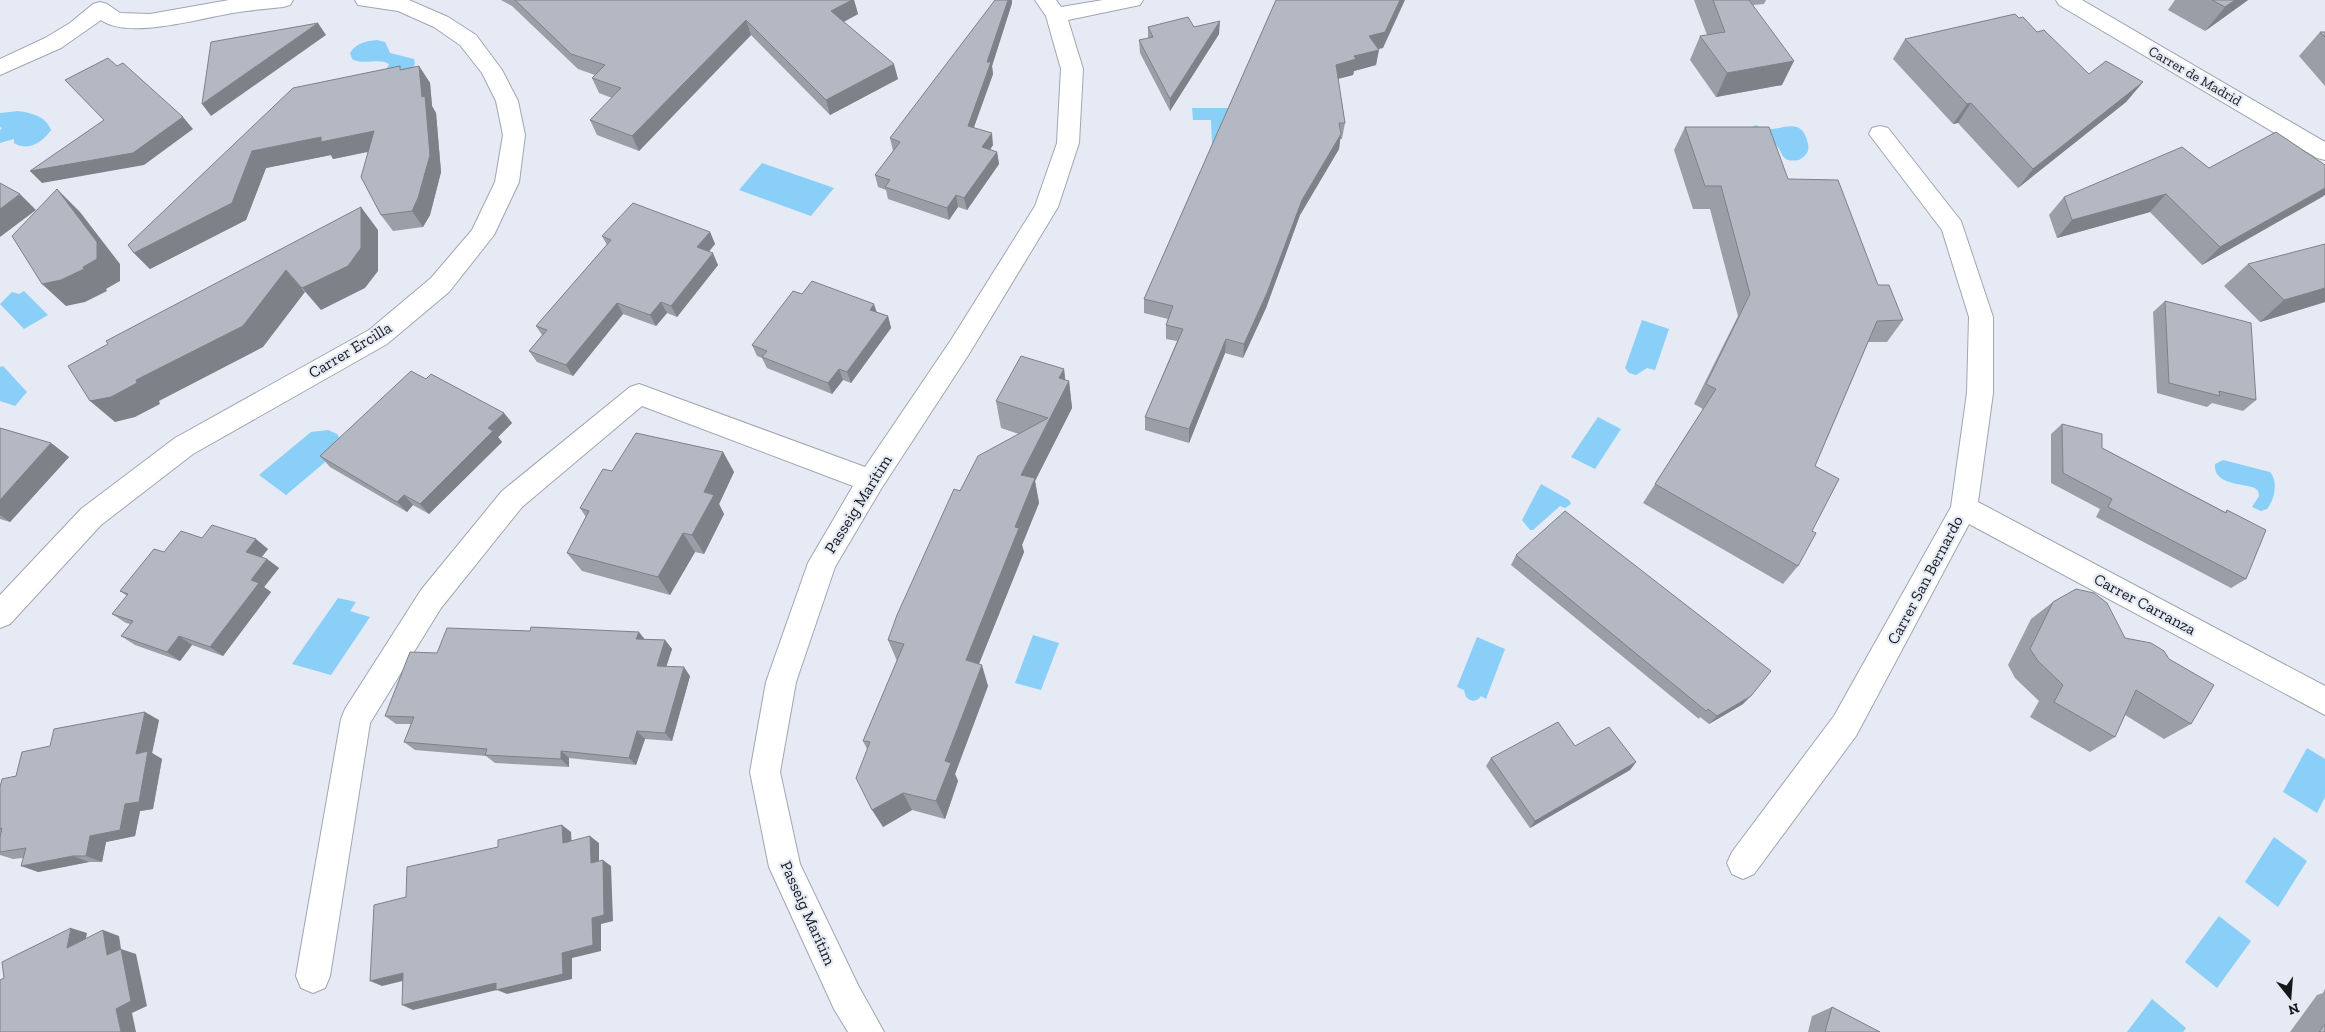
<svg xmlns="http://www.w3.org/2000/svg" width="2325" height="1032" viewBox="0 0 2325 1032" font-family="'Zilla Slab',serif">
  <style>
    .water { fill: #89cff8 }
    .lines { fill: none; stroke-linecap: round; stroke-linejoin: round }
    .street-casing { stroke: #a1a6b0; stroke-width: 2 }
    .street { fill: #fff; fill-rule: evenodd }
    .wall { fill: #9a9ea7 }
    .shaded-wall { fill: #7d8188 }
    .building { fill: #b3b8c2; stroke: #7d8188 }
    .labels { text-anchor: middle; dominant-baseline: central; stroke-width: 4.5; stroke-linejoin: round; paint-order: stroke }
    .far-street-label { font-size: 14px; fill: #16181c; stroke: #e5eaf5 }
    .street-label { font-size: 16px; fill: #16181c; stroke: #e5eaf5 }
  </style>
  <rect width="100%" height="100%" fill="#e5eaf5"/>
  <g class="water">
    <path d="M377,40L385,42L390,53L414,59L415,64L406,76L386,70L389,64C379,57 364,66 352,59L350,53C356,43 366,41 377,40Z"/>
    <path d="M1192,108H1235L1212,144L1211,120H1193Z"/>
    <path d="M18,111C31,113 46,116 51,130C43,142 28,152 14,143V139L0,143V130L2,128L0,127V113Z"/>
    <path d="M1756,125C1759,127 1763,129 1767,129C1784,130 1802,116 1808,144C1810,152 1805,156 1799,160C1779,163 1785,153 1775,144C1768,137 1758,133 1750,128Z"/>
    <path d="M762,163L834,188L811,216L739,190Z"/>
    <path d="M24,291L48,315L24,329L0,304L12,292L19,294Z"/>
    <path d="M1642,320L1669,329L1655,370L1647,368L1636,375L1629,373L1625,368Z"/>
    <path d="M3,366L27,392L15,406L0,401V367Z"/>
    <path d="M1598,417L1621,429L1595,469L1571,457Z"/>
    <path d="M328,430L337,434L340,439L337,452L286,495L259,475L311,432Z"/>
    <path d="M2223,460L2270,472C2279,482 2274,500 2267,509L2261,511L2252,507L2259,496L2258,491L2255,488C2242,483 2213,485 2215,464Z"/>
    <path d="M1541,484L1569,500L1571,504L1565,508L1560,506L1533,530H1530L1522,520Z"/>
    <path d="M338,598L356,602L350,611L370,617L331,675L292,664Z"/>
    <path d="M1033,635L1059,643L1041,690L1015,683Z"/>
    <path d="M1477,637L1505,649L1486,699L1481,696C1477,702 1471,702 1466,697L1464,690L1457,687Z"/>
    <path d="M2307,748L2325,759V797L2317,813L2283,792Z"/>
    <path d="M2274,837L2307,861L2278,907L2245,882Z"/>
    <path d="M2219,916L2251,941L2217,988L2185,962Z"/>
    <path d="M2152,999L2186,1028L2183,1032H2127Z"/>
  </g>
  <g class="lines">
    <defs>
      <g id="street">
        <path d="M229,0H293L290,5L283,7C266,9 250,10 233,13C201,18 128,40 101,20L61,48L0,75V59L45,38L70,23L93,4L100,2L107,4L120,13L150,14Z"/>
        <path d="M355,0H409L448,17L476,35L502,70L518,101L525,135L519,182L494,235L449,292L387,344L193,454L101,525L10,624L0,628V595L81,509L175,438L369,330L431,278L472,230L495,182L503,135L496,101L482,73L460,45L434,27L398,11L358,5Z"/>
        <path d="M1035,0H1056L1061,7L1103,0H1143L1140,5L1068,20L1083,69L1079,143L1058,207L969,354L881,489L835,567L796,682L780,772L800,864L858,985L884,1032H848L834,1009L769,867L750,772L766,682L808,563L853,486L642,406L522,507L441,608L370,723L330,976L325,988L313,993L301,988L296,976L341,719L345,709L421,590L502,491L630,387L639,384L865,467L951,340L1035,206L1057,143L1061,69L1046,16Z"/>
        <path d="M2056,0H2082L2325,142V160L2317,158L2059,5Z"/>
        <path d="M1880,126L1888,128L1961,221L1993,317V393L1978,502L2325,686V715L1969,524L1856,736L1754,874L1743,879L1732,874L1727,863L1732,852L1834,716L1951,507L1967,393L1969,317L1942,230L1869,134L1872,128Z"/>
      </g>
    </defs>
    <use href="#street" class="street-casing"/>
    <use href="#street" class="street"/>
  </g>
  <g class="wall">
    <path d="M501,0H854L858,14L844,22L898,79L830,115L751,35L639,151L597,135L590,120L612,98L599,93L592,78L595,75L578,69L512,6Z"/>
    <path d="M1276,0L1383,48L1378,49L1376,65L1354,71L1353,75L1338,79L1345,123L1342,139H1340L1339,149L1300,215L1266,308L1243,358L1225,353L1189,443L1145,430V417L1177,341L1166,339V325L1168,319L1144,313V299Z"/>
    <path d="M1694,0H1766L1764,4L1753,5L1782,85L1716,97L1690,60L1700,36L1707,35Z"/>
    <path d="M2175,0H2248L2205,31L2168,10Z"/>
    <path d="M1012,3L992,66L993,74L974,127L993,145L990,149L997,152L999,164L967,210L958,207L949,220L888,199L886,190L878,187L875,175L893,151L890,138Z"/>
    <path d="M1148,27H1194L1219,34L1170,111L1140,53L1139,40L1148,38Z"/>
    <path d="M2037,32L2089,74L2143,82L2126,102L2018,188L1958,123L1953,124L1893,59L1905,39Z"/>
    <path d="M2320,32H2325V86L2299,56Z"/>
    <path d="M419,66L430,83L432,106L436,113L441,172L430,215L423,227L393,231L381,215L368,152L333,159L331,155L266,168L246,220L150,269L134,253L402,69Z"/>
    <path d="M1685,127L1788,179L1878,285L1903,320L1887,342H1868L1815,466L1812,531L1798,566L1783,584L1643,503L1703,409L1694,404L1738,316L1710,209H1693L1674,150Z"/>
    <path d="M2209,168L2324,196L2202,265L2150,212L2057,238L2049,215L2064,197Z"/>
    <path d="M710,232L715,244L709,251L718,265L677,317L667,313L656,326L623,314L573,376L537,362L529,351L542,335L536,326L607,245L602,236Z"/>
    <path d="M2248,264L2325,302L2260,322L2224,286Z"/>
    <path d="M802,294L877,312L888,316L891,328L851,383L843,380L832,394L767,368L762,358L757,356L752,345Z"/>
    <path d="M2165,301L2256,400L2243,411L2212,403L2207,407L2157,393L2153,312Z"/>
    <path d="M1064,369L1065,380L1069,381L1072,408L1035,481L1039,503L1022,545L1024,552L979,664L988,686L955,774L958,781L945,819L912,810L883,827L867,749L863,741L897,661L888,640L960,491L1019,434L1001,428L996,401Z"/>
    <path d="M504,413L512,423L498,437L502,442L429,514L413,505L407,512L330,467L320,456Z"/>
    <path d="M2062,424L2102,448L2225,512L2227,510L2246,579L2231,588L2096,517L2100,509L2051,483V434Z"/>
    <path d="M0,428L51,443L69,457L10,522L0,519Z"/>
    <path d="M723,452L734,472L719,504L724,514L704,554L695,552L670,595L582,571L567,553L586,517L580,508L612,471Z"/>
    <path d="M202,538L268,549L261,557L267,559L279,568L264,587L271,592L223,656L192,645L180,661L135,645L121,636L130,624L126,623L112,614L127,596L120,591L164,552Z"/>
    <path d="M1516,555L1743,704L1709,724L1700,717L1699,719L1511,565Z"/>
    <path d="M2053,602L2125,638L2191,724L2164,739L2125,715L2115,737L2090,752L2030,717L2039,701L2015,678L2008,665L2031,619Z"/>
    <path d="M645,639L665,640L672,649L666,666L690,676L672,741L645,739L636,765L569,758V767L495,763L486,756L415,750L404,742L411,724H396L385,716L437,653Z"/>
    <path d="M159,720L152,753L162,759L153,809L140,811L135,836L106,842L102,862H89L38,872L23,858L13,859L0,855V787L16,776L50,746Z"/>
    <path d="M1575,746L1636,762L1630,770L1530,828L1486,766L1491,758Z"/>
    <path d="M2325,989V1032H2290L2317,995L2323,993Z"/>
    <path d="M1832,1007L1880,1032H1808L1812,1016Z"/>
  </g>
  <g class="shaded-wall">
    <path d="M852,0H854L858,14L835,26L831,11Z"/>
    <path d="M1008,0H1012V3L992,66L993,74L970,138L968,126L987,62Z"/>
    <path d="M1400,0H1405L1383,48L1367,51L1369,36Z"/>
    <path d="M2235,0H2248L2205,31L2225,7Z"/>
    <path d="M746,20L751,35L639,151L632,136Z"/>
    <path d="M1220,21L1219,34L1170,111V99Z"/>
    <path d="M318,23L326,35L211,116L202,104Z"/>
    <path d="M1379,50L1376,65L1354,71L1353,75L1333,80L1336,65L1354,56Z"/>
    <path d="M1794,61L1782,85L1716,97L1727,73Z"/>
    <path d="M894,64L898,79L830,115L826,100Z"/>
    <path d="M419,66L430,83L432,106L436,113L441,172L430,215L423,227L412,211L422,97Z"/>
    <path d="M2143,82L2126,102L2018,188L2033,169Z"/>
    <path d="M1971,103L1958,123L1953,124L1967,104Z"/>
    <path d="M183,117L193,129L144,165L42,183L30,171Z"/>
    <path d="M374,131L385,148L333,159L331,155L266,168L246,220L150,269L134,253L252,151L321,137Z"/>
    <path d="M992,133L993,145L984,159L982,147Z"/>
    <path d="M1341,134L1339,149L1300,215L1266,308L1243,358L1244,344L1302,200Z"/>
    <path d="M997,152L999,164L967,210L964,198Z"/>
    <path d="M2325,188V195L2202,265L2220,247Z"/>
    <path d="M57,189L80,212L120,264V281L106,289L107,291L85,302L66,306L42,284Z"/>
    <path d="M20,194L36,210L0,237V209Z"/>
    <path d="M2166,194L2150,212L2057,238L2072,220Z"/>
    <path d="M956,195L958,207L949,220L947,208Z"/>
    <path d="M361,207L378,230V271L365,288L321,310L302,288Z"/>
    <path d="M710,232L715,244L703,259L697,247Z"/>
    <path d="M713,253L718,265L677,317L671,306Z"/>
    <path d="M286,270L305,292L263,347L159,401L160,404L135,417L115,422L90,401L136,380Z"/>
    <path d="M2325,288V302L2260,322L2284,300Z"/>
    <path d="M661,302L667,313L656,326L650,315Z"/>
    <path d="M617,303L623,314L573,376L566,365Z"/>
    <path d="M874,304L878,316L870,310Z"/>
    <path d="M888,316L891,328L851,383L847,372Z"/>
    <path d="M1226,339L1225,353L1189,443V429Z"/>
    <path d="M839,369L843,380L832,394L828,383Z"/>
    <path d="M1064,369L1066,387L1069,381L1072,408L1035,481L1039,503L1022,545L1024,552L972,681L966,660L1015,527L1021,475L1061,396L1059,378Z"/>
    <path d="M504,413L512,423L498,437L502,442L429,514L420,504L488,428Z"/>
    <path d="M51,443L69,457L10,522L0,515V500Z"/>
    <path d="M723,452L734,472L719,504L724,514L704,554L692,535L704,492Z"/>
    <path d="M404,495L413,505L407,512L397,502Z"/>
    <path d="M683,533L695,552L670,595L658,577Z"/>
    <path d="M256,539L268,549L258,562L246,552Z"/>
    <path d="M267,559L279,568L264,587L271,592L223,656L210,647L251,580Z"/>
    <path d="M639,632L646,641L636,639Z"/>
    <path d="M179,636L192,645L180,661L167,652Z"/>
    <path d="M665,640L672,649L664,674L657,666Z"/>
    <path d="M982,665L988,686L955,774L958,781L945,819L936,801L945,761Z"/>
    <path d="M684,667L690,676L672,741L665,733Z"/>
    <path d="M1751,696L1743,704L1709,724L1717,716Z"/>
    <path d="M145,712L159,720L152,753L162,759L153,809L140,811L135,836L106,842L102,862L86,856L90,836L125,804L136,754Z"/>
    <path d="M637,731L645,739L636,765L629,758Z"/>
    <path d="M561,751L569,758V767L561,759Z"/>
    <path d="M1636,762L1630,770L1530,828L1535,821Z"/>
    <path d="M903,793L912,810L883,827L872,810Z"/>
    <path d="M562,825L571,832L572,850L563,843Z"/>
    <path d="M590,836L599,843V870L591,863Z"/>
    <path d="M73,856L89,862L38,872L21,866Z"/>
    <path d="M603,860L611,866L613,921L601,924V951L572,958V979L507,994L497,990L413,1010L402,1005L562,953L592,918Z"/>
    <path d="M71,928L87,933L83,953L67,948Z"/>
    <path d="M103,930L119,936L121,949L136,954L147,1006L132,1013L136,1032H121L116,1009Z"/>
    <path d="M403,973L415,978L382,986L370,981Z"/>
  </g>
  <g class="building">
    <path d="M515,0H852L831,11L894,64L826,100L746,20L632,136L590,120L621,88L592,78L605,65L571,54Z"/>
    <path d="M995,0H1008L987,62H991L968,126L992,133L982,147L997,152L964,198L956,195L947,208L885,187L890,180L875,175L900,142L890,138Z"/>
    <path d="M1276,0H1400L1385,32L1369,36L1379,50L1354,56L1356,59L1336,65L1345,123H1339L1341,134L1302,200L1267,293L1244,344L1226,339L1189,429L1145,417L1183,329L1166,325L1173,306L1144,299Z"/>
    <path d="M1713,0H1749L1794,61L1727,73L1700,36L1725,32Z"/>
    <path d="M2212,0H2235L2225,7Z"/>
    <path d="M2015,14L2019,18L2023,17L2037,32L2044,30L2089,74L2106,61L2143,82L2033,169L1971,103L1967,104L1905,39Z"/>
    <path d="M1188,17L1194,27L1220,21L1170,99L1139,40L1153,37L1148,27Z"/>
    <path d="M318,23L202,104L211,42Z"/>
    <path d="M2320,32H2325V37Z"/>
    <path d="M108,58L117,66L123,63L183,117L133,153L30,171L104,120L65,80Z"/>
    <path d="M400,66V70L419,66L422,97L425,96L430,155L418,198L412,211L381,215L361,177L374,131L321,142V137L252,151L232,203L134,253L128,245L293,88Z"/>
    <path d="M1685,127H1769L1788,179L1838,180L1878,285H1889L1903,320L1877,321L1815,466L1839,479L1812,531L1816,533L1798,566L1655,484L1716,389L1706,384L1750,294L1721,186H1705Z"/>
    <path d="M2276,132L2325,165V188L2220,247L2166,194L2072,220L2064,197L2182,147L2209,168Z"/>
    <path d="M0,183L20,194L0,209Z"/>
    <path d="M57,189L97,242V259L83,267L84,269L61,280L42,284L12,236Z"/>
    <path d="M633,203L710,232L697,247L713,253L671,306L661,302L650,315L617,303L566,365L529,351L547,330L536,326L611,240L602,236Z"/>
    <path d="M361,207V248L348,266L302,288L286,270L243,326L136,380L137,383L111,397L90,401L68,366L108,344L106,341Z"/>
    <path d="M2325,244V288L2284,300L2248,264Z"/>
    <path d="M812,281L874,304L870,310L888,316L847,372L839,369L828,383L762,357L767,351L752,345L793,291L802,294Z"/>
    <path d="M2165,301L2251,323L2256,400L2219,391L2220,396L2169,383Z"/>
    <path d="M1021,356L1064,369L1059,378L1069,381L1021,475L1035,478L1015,527L1019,528L966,660L982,665L945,761L951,763L936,801L903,793L872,810L856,778L870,742L863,741L904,644L888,640L897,615L954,489L960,491L978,456L1048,418L996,401Z"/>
    <path d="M411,371L426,379L431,374L504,413L488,428L493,431L420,504L404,495L397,502L320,456Z"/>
    <path d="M2062,424L2102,434V448L2226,513L2227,510L2266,530L2246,579L2108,507L2112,499L2063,473Z"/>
    <path d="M0,428L51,443L0,500Z"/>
    <path d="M636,433L723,452L704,492L714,495L692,535L683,533L658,577L567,553L589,511L580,508L603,469L612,471Z"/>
    <path d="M1565,511L1771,671L1751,696L1717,716L1708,709L1706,711L1516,555Z"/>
    <path d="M212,525L256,539L246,552L267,559L251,580L259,583L210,647L179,636L167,652L121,636L133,621L112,614L128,594L120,591L154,549L164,552L181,531L202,538Z"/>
    <path d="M2076,589L2094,593L2107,603L2125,638L2151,643L2164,651L2169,659L2214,685L2191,724L2136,690L2115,737L2054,702L2063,685L2038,661L2030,649L2053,602Z"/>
    <path d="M531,627L639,632L636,639L665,640L657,666L684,667L665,733L637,731L629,758L561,751V759L485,755L487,749L404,742L414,717L385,716L410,652L437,653L447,628L530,631Z"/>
    <path d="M145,712L136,754L148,751L139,802L125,804L120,830L90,836L86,856H73L21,866L26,848L0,852V837L2,828L0,829V787L2,779L16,776L22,752L50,746L54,729Z"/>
    <path d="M1558,722L1575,746L1609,727L1636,762L1535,821L1491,758Z"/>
    <path d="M562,825L563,843L590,836L591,863L603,860L604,915L592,918L593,945L562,953L563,974L496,990V983L402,1005L403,973L370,981L374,905L406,897L407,867L498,847V840Z"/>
    <path d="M71,928L67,948L103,930L107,955L121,949L131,1001L116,1009L121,1032H0V980L4,978L2,962Z"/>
    <path d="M1832,1007L1880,1032H1825Z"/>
    <path d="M2325,1024V1032H2319Z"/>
  </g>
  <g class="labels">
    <g class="far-street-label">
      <text transform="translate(2195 76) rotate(30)">Carrer de Madrid</text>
    </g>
    <g class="street-label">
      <text transform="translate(350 350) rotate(-31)">Carrer Ercilla</text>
      <text transform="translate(858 504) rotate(-58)">Passeig Marítim</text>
      <text transform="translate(1925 580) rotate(-62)">Carrer San Bernardo</text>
      <text transform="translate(2145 604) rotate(28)">Carrer Carranza</text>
      <text transform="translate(808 913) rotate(66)">Passeig Marítim</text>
    </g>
  </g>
  <g transform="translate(2290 997) rotate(163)" stroke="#e5eaf5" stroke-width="4" paint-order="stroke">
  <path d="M0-4L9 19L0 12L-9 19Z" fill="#16181c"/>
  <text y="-8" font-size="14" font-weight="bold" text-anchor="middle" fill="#16181c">N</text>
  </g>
</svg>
